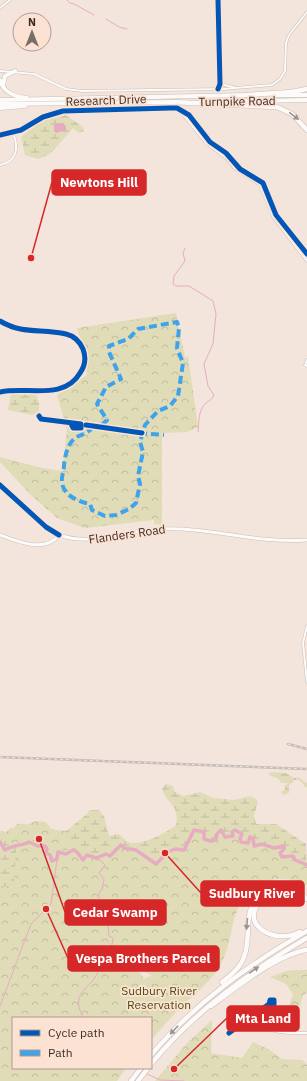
<svg xmlns="http://www.w3.org/2000/svg" width="307" height="1081" viewBox="0 0 307 1081" font-family="'IBM Plex Sans',sans-serif">
  <style>
    .wetland { fill: url(#wetland-marsh) }
    .park { fill: url(#park-crowns); fill-rule: evenodd }
    .water { fill: #e7acc2 }
    .lines { fill: none; stroke-linecap: round; stroke-linejoin: round }
    .stream { stroke: #e7acc2; stroke-width: 1 }
    .river { stroke: #e7acc2; stroke-width: 3.5 }
    .minor-casing { stroke: #c9bdb6; stroke-width: 3 }
    .tertiary-casing { stroke: #c9bdb6; stroke-width: 3.5 }
    .secondary-casing { stroke: #c9bdb6; stroke-width: 4 }
    .trunk-casing { stroke: #c9bdb6; stroke-width: 5 }
    .motorway-casing { stroke: #c9bdb6; stroke-width: 5.5 }
    .minor { stroke: #fdfbfa; stroke-width: 2 }
    .tertiary { stroke: #fdfbfa; stroke-width: 2.5 }
    .secondary { stroke: #fdfbfa; stroke-width: 3 }
    .trunk { stroke: #fdfbfa; stroke-width: 4 }
    .motorway { stroke: #fdfbfa; stroke-width: 4.5 }
    .rail-casing { stroke: #c1bdbb; stroke-width: 2.5 }
    .rail { stroke: #fce2d3; stroke-width: 1; stroke-dasharray: 3; stroke-linecap: butt }
    .quiet { stroke: #3fa3eb; stroke-width: 4; stroke-dasharray: 8 4; stroke-linecap: butt }
    .cycleway-casing { stroke: #fce2d3; stroke-width: 8 }
    .cycleway { stroke: #0057b8; stroke-width: 5 }
    .oneway { fill: #9c9491 }
    .labels { text-anchor: middle; dominant-baseline: central; stroke-width: 3.5; stroke-linejoin: round; paint-order: stroke }
    .street-label { font-size: 12px; fill: #3b2e28; stroke: #fce2d3 }
    .park-label { font-size: 12px; fill: #4c4e10; stroke: #fce2d3 }
    .leader { fill: none; stroke: #d62828; stroke-width: 1.5 }
    .callout-dot { fill: #d62828; stroke: #fce2d3; stroke-width: 1.5 }
    .callout { fill: #d62828; stroke: #d62828; stroke-width: 1.5 }
    .callout-label { font-size: 13px; text-anchor: middle; font-weight: bold; fill: #fff }
  </style>
  <defs>
    <pattern id="wetland-marsh" width="20" height="14" patternUnits="userSpaceOnUse"><rect width="20" height="14" fill="#e0dcb8"/><path d="M1 5h8M5 5V1M11 12h8M15 12V8" fill="none" stroke="#c1bd9e"/></pattern>
    <pattern id="park-crowns" width="20" height="18" patternUnits="userSpaceOnUse"><rect width="20" height="18" fill="#e0dcb8"/><path d="M2 6a3 3 0 1 1 6 0M12 15a3 3 0 1 1 6 0" fill="none" stroke="#c1bd9e"/></pattern>
  </defs>
  <rect width="100%" height="100%" fill="#f3e5dc"/>
  <g class="wetland">
    <path d="M66,115L83,127L84,131L79,133L73,128L50,154L38,159L25,155L21,137L23,135L43,121Z"/>
    <path d="M11,393L32,394L37,396L39,403V412L32,415L8,410Z"/>
    <path d="M274,772L286,773L294,778L298,777L307,783V788L299,780H294L289,785V793L283,795L281,792L285,790V786L288,783H282L277,778L269,775V773Z"/>
    <path d="M166,784L173,786L175,792L183,796L200,792L213,798L234,800L250,796L256,799L258,802L254,815L256,824H276L306,844L307,880L260,875L170,956L179,964L154,977L134,966L13,1018V1068L0,1081V831L6,832L12,827L13,829C15,827 16,825 17,824C21,822 57,831 66,831L87,814L89,810H99L104,816L109,836L118,834C123,836 124,840 128,842C140,847 168,832 176,825C180,804 167,805 162,789Z"/>
  </g>
  <g class="park">
    <path d="M176,313L185,358L188,356L198,427L187,432L162,433V525L154,524V520L85,528L57,518L31,495L0,462V457L42,468L62,471L67,430L57,395L87,375C85,367 88,360 86,353C84,344 79,337 77,328Z"/>
    <path d="M36,821L46,822L52,830L67,831L70,850H61L57,857L54,858L45,845L28,840L22,844L19,843L13,844L6,837L7,832Z"/>
    <path d="M197,830L204,832L203,838L209,841H216L217,834L221,830L225,837L233,836L232,832L235,830L242,834L240,839L241,842H248L250,837L253,838L254,846L262,844L275,848L284,846V849L280,853L282,857L293,856L295,860L307,864V885C293,879 280,876 266,882C224,899 239,937 218,969C209,983 196,993 184,1004C173,1015 162,1028 151,1040V1018H13V1068H126L117,1081H0V886L14,888L16,846C27,847 35,840 47,848L46,854L50,859L57,860L61,858V854L75,851L84,859L90,855L98,858L106,854L110,856L121,845L125,848L136,850L156,864L168,852L175,849L184,850L193,831ZM125,957L191,958L144,979L134,964L124,960Z"/>
    <path d="M296,970H307V993L303,995L298,1012L288,1009L293,994L286,984L270,977L286,971Z"/>
    <path d="M212,1020L211,1053L242,1058L253,1042L270,1050L282,1059L302,1060L307,1065V1081H155L188,1042Z"/>
  </g>
  <path class="water" d="M56,123H63L66,126V132L63,131L56,133L54,131V125Z"/>
  <g class="lines">
    <g class="stream">
      <path d="M67,0L70,3L74,4L94,15"/>
      <path d="M106,19L119,27L127,29"/>
      <path d="M185,248L183,253L185,261L174,276L173,284L176,286H189L213,301L216,314L213,344L204,364L208,386L214,395C211,401 209,400 205,404C198,411 199,423 198,432"/>
      <path d="M0,1006L31,924L51,904L57,860"/>
      <path d="M83,1018C80,1011 76,1002 81,994C85,987 93,983 98,972C103,963 102,952 112,945L113,938L109,936L108,922L103,918V902L99,901V892L102,890L104,879L99,873L105,865L98,858"/>
      <path d="M147,1074L160,1080L184,1081"/>
    </g>
    <path class="river" d="M0,842L5,850C12,845 21,846 29,842L38,846H45L47,849L46,853L50,855L52,861L57,859L58,852L66,854L73,850L77,852L83,860L87,855L96,858L106,854L110,856L121,845L124,848L136,850L156,864L168,852L175,849L184,850L194,830L204,832V839L210,841L216,840L217,834L221,830L225,837L233,836L232,832L235,830L242,834L240,839L241,842L248,843L250,837L253,838L254,846L262,844L274,848L284,846V849L280,853L282,857L293,856L295,860L307,865"/>
    <defs>
      <g id="minor">
        <path d="M0,8L10,0"/>
        <path d="M0,71L34,74L66,89L82,91L223,89L272,85L280,79L285,71L286,43L289,35L307,12"/>
        <path d="M220,84L233,87"/>
        <path d="M218,89L220,84L218,0"/>
        <path d="M174,109L181,112L207,144L226,158L234,168L260,185L273,217L307,261"/>
        <path d="M0,135L21,130L43,117L63,111L170,108H177L189,115L210,142L226,153L240,169L263,183L276,215L307,254"/>
        <path d="M0,165C17,162 19,147 13,133"/>
        <path d="M0,321C23,335 42,328 66,334C74,336 80,342 83,349C86,357 85,366 80,373C64,401 26,386 0,392"/>
        <path d="M307,360L305,365L307,366"/>
        <path d="M307,626L303,643L307,682"/>
        <path d="M250,1018C267,1034 285,1033 307,1033"/>
        <path d="M229,1033L269,1004L270,1000H274V1004H269"/>
      </g>
      <path id="tertiary" d="M0,485L46,527L59,535"/>
      <path id="secondary" d="M0,535C18,542 45,553 59,535C93,547 126,530 161,529C211,527 258,544 307,540"/>
      <g id="trunk">
        <path d="M0,80C3,92 15,97 27,98"/>
        <path d="M3,85L5,76L15,71"/>
        <path d="M275,95H307"/>
        <path d="M0,100L249,95"/>
        <path d="M211,102L307,100"/>
        <path d="M0,104L175,102"/>
        <path d="M0,108L25,106"/>
      </g>
      <g id="motorway">
        <path d="M247,95L292,92L307,89"/>
        <path d="M173,102L277,107L292,114L307,130"/>
        <path d="M262,900C237,923 274,946 300,932"/>
        <path d="M222,982C231,975 240,968 244,957C254,933 236,900 275,890C287,888 298,891 307,899"/>
        <path d="M211,1006C235,988 278,954 307,950"/>
        <path d="M151,1055C196,1002 247,966 307,931"/>
        <path d="M151,1064C195,1011 248,973 307,938"/>
        <path d="M131,1081L141,1068"/>
        <path d="M138,1081L148,1068"/>
      </g>
    </defs>
    <use href="#minor" class="minor-casing"/>
    <use href="#tertiary" class="tertiary-casing"/>
    <use href="#secondary" class="secondary-casing"/>
    <use href="#trunk" class="trunk-casing"/>
    <use href="#motorway" class="motorway-casing"/>
    <use href="#minor" class="minor"/>
    <use href="#tertiary" class="tertiary"/>
    <use href="#secondary" class="secondary"/>
    <use href="#trunk" class="trunk"/>
    <use href="#motorway" class="motorway"/>
    <defs>
      <g id="rail">
        <path d="M288,744L307,749"/>
        <path d="M0,757L307,769"/>
      </g>
    </defs>
    <use href="#rail" class="rail-casing"/>
    <use href="#rail" class="rail"/>
    <g class="quiet">
      <path d="M93,426C89,434 80,434 74,439C67,445 65,457 64,465C64,471 61,477 62,483C64,496 79,502 90,504L92,510L105,516L116,515L129,509L136,503L140,484L138,476L143,452L140,442L145,425L158,411L170,406L178,396L183,363L177,348L179,328L177,322L138,329L128,339L109,346V352L121,379L106,387L97,404L107,420L100,427"/>
      <path d="M139,433L164,435"/>
    </g>
    <defs>
      <g id="cycleway">
        <path d="M218,89L220,84L218,0"/>
        <path d="M0,135L21,130L43,117L63,111L170,108H177L189,115L210,142L226,153L240,169L263,183L276,215L307,254"/>
        <path d="M0,321C23,335 42,328 66,334C74,336 80,342 83,349C86,357 85,366 80,373C64,401 26,386 0,392"/>
        <path d="M39,416L41,419L81,424V428H73L71,424"/>
        <path d="M86,425L142,433"/>
        <path d="M0,485L46,527L59,535"/>
        <path d="M229,1033L269,1004L270,1000H274V1004H269"/>
      </g>
    </defs>
    <use href="#cycleway" class="cycleway-casing"/>
    <use href="#cycleway" class="cycleway"/>
  </g>
  <defs><path id="oneway-solid" d="M-6-.8H1V-3.2L6.5 0L1 3.2V.8H-6Z"/></defs>
  <g class="oneway">
    <use href="#oneway-solid" transform="translate(294 116) rotate(37)"/>
    <use href="#oneway-solid" transform="translate(247 924) rotate(95)"/>
    <use href="#oneway-solid" transform="translate(254 970) rotate(-34)"/>
    <use href="#oneway-solid" transform="translate(174 1030) rotate(134)"/>
  </g>
  <g class="labels">
    <g class="street-label">
      <text transform="translate(106 100) rotate(-2)">Research Drive</text>
      <text transform="translate(237 101) rotate(-1)">Turnpike Road</text>
      <text transform="translate(127 534) rotate(-8)">Flanders Road</text>
    </g>
    <g class="park-label">
      <text x="159" y="990">Sudbury River<tspan x="159" dy="14">Reservation</tspan></text>
    </g>
  </g>
  <path class="leader" d="M31 258L52 182M165 853L201 893M39 839L65 912M46 909L68 958M174 1069L227 1018"/>
  <g class="callout-dot">
    <circle cx="31" cy="258" r="4"/>
    <circle cx="165" cy="853" r="4"/>
    <circle cx="39" cy="839" r="4"/>
    <circle cx="46" cy="909" r="4"/>
    <circle cx="174" cy="1069" r="4"/>
  </g>
  <g class="callout">
    <rect x="52" y="170" width="94" height="25" rx="4"/>
    <rect x="201" y="881" width="103" height="25" rx="4"/>
    <rect x="65" y="900" width="101" height="25" rx="4"/>
    <rect x="68" y="946" width="151" height="25" rx="4"/>
    <rect x="227" y="1006" width="72" height="25" rx="4"/>
  </g>
  <g class="callout-label">
    <text x="99" y="187">Newtons Hill</text>
    <text x="252" y="898">Sudbury River</text>
    <text x="115" y="917">Cedar Swamp</text>
    <text x="143" y="963">Vespa Brothers Parcel</text>
    <text x="263" y="1023">Mta Land</text>
  </g>
  <rect x="12" y="1017" width="140" height="52" fill="#fce2d3" stroke="#af9a8f"/>
  <rect x="20" y="1030" width="20" height="6" fill="#0057b8" stroke="#af9a8f"/>
  <text x="48" y="1037" font-size="12" fill="#3b2e28">Cycle path</text>
  <rect x="20" y="1050" width="20" height="6" fill="#3fa3eb" stroke="#af9a8f"/>
  <text x="48" y="1057" font-size="12" fill="#3b2e28">Path</text>
  <g transform="translate(32 32)"><circle r="19" fill="#fce2d3" stroke="#af9a8f"/>
  <path d="M0-3L7 15L0 10L-7 15Z" fill="#7b6e67"/>
  <text y="-6" font-size="11" font-weight="bold" text-anchor="middle" fill="#3b2e28">N</text>
  </g>
</svg>
